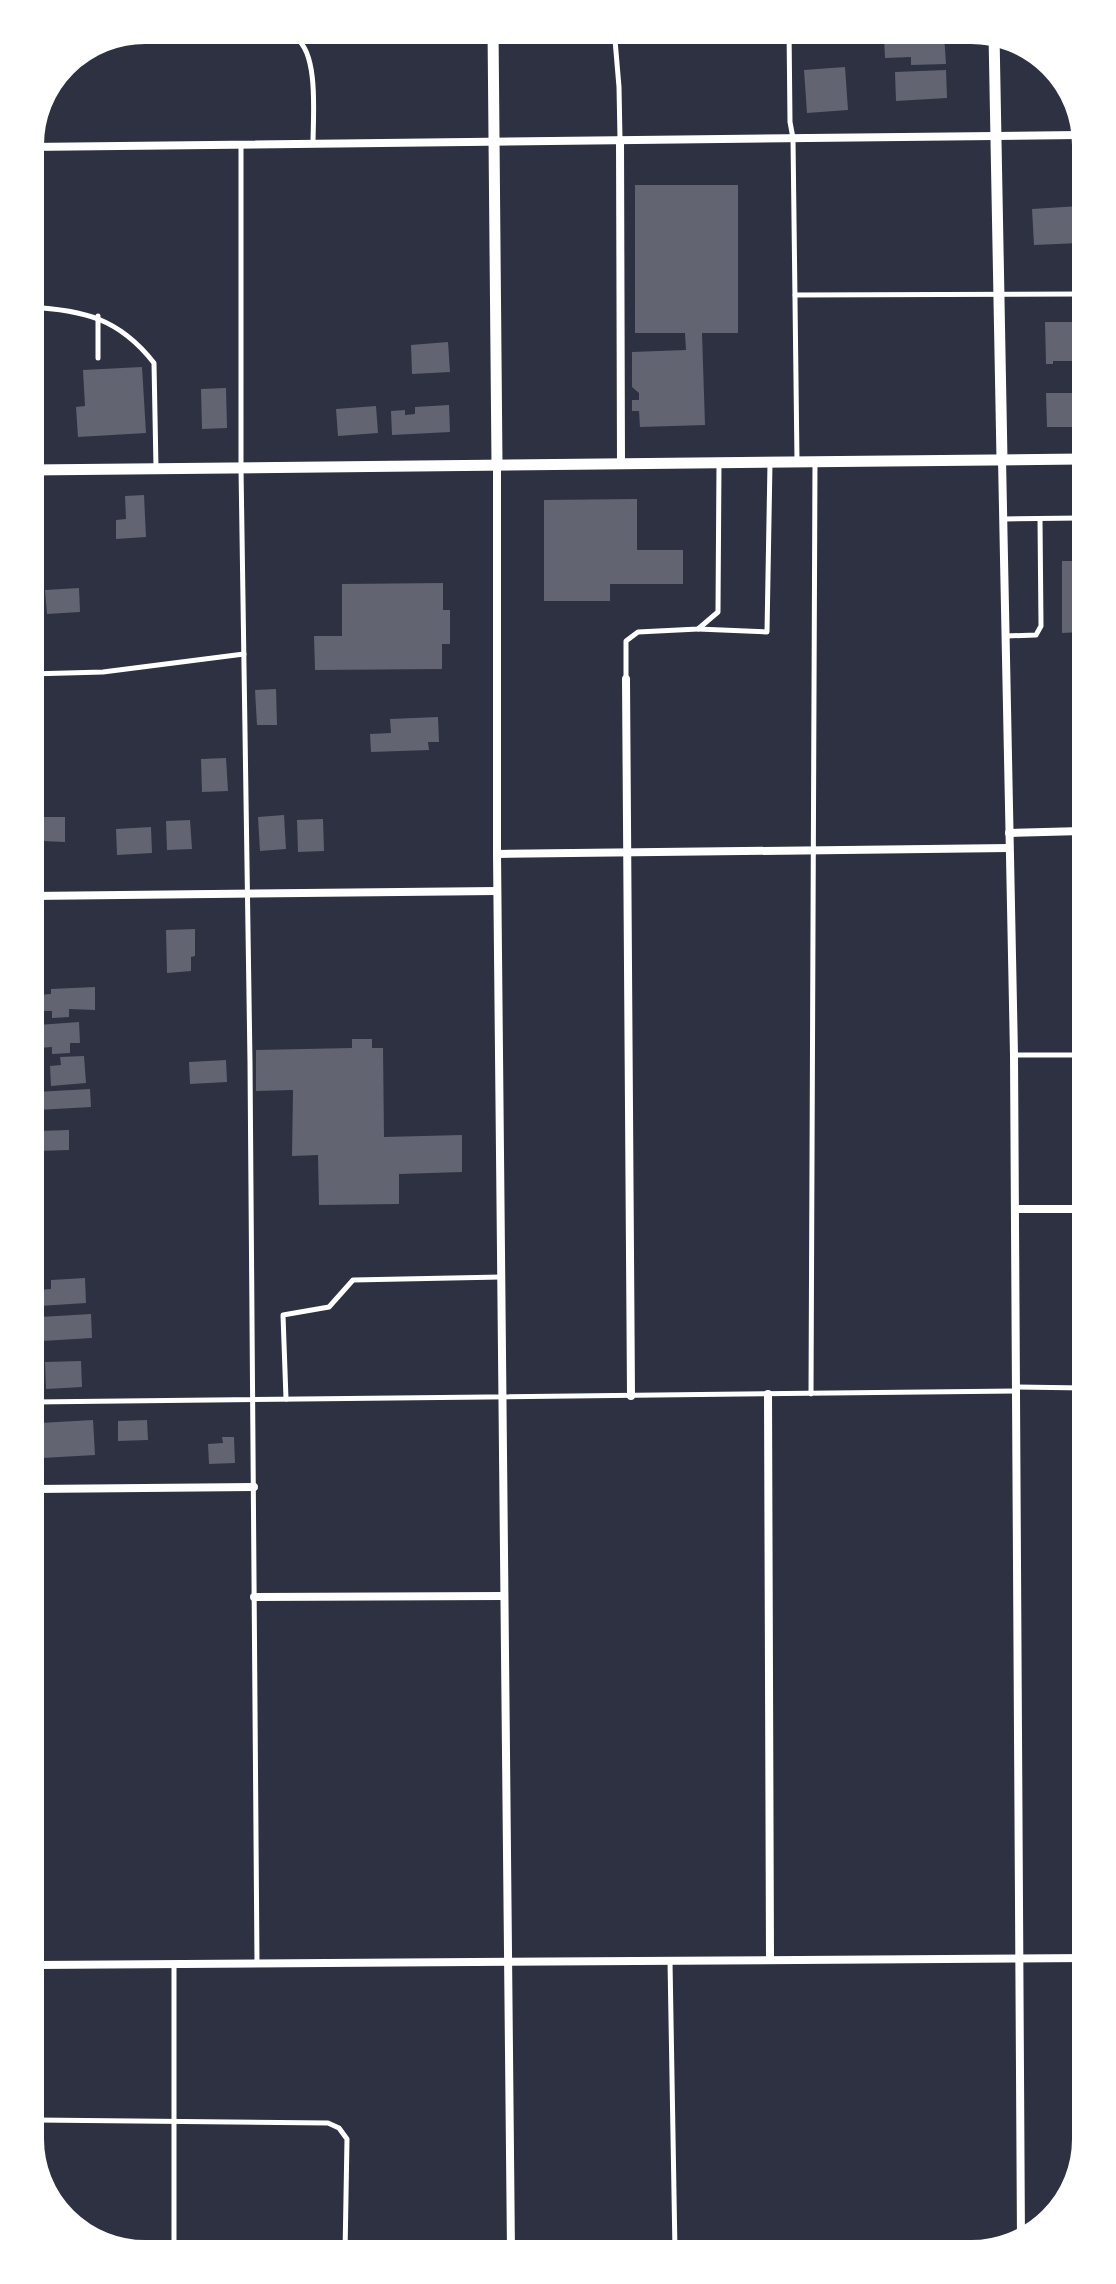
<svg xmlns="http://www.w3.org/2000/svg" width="1116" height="2284" viewBox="0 0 1116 2284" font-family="Bitter,serif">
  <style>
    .building { fill: #626471 }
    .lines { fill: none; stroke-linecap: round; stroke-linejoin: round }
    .service { stroke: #fff; stroke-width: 5 }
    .minor { stroke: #fff; stroke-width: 8 }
    .tertiary { stroke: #fff; stroke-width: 11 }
    .rim { fill: none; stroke: #fff; stroke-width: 4 }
  </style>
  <rect width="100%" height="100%" fill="#2d3142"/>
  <g class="building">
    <path d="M944,34L946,64L911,65V57L885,58L884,37Z"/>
    <path d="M845,67L848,110L807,113L804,70Z"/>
    <path d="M946,70L947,98L896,101L895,72Z"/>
    <path d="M635,185H738V333H702L705,425L640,427L639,411H632V400H639V393L632,387V352L686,350L685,333H635Z"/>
    <path d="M1080,206V243L1034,245L1032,209Z"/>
    <path d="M1045,322H1080V361H1053V364H1046Z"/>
    <path d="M448,342L450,372L412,374L411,345Z"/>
    <path d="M142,367L146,433L78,437L76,407L85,406L83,370Z"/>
    <path d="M226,388L227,428L202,429L201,389Z"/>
    <path d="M1046,393H1081V427H1047Z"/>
    <path d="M449,405L450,432L392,435L391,411L405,410V415L415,414V407Z"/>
    <path d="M376,406L378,433L338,436L336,409Z"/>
    <path d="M144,495L146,537L116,539V520L126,519L125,496Z"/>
    <path d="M637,499V550H683V584H610V601H544V500Z"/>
    <path d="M1062,561H1081L1082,632L1062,633Z"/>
    <path d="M443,583V610H450V644H442V669L315,670L314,636H342V584Z"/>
    <path d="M79,588L80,612L47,614L45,590Z"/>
    <path d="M276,689L277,725H257L255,690Z"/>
    <path d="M438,717L439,742H428L429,750L371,752L370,734L391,733L390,719Z"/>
    <path d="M226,758L228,791L202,792L201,759Z"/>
    <path d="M284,815L286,849L260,851L258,817Z"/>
    <path d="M43,817H65V842L43,841Z"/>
    <path d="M323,819L324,851L298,852L297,820Z"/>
    <path d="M190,820L192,849L167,850L166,821Z"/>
    <path d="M151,827L152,853L117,855L116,829Z"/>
    <path d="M195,929V956L191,957V971L167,973L166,930Z"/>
    <path d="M95,987V1010L69,1009V1017L52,1018V1011H39L38,995L51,994V989Z"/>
    <path d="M79,1022L80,1043H70V1053L52,1054V1047L39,1048L38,1025Z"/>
    <path d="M352,1039H372V1048H383L384,1137L462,1135V1172L399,1174V1204L319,1205L318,1155L292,1156L293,1090L256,1091V1050L352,1048Z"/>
    <path d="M84,1056L86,1083L51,1086L50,1066L61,1065L60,1057Z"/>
    <path d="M226,1060L227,1082L190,1084L189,1062Z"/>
    <path d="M90,1089L91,1107L37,1110L36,1092Z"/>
    <path d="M69,1130V1150L38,1151L37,1131Z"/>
    <path d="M85,1278L86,1303L39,1306L38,1290L51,1289V1280Z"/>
    <path d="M91,1314L92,1338L42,1341L40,1317Z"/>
    <path d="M81,1361L82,1387L46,1389L45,1362Z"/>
    <path d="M93,1420L95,1455L42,1458L40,1423Z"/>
    <path d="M147,1420L148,1440L118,1441V1421Z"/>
    <path d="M222,1437H234L235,1463L209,1464L208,1444L223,1443Z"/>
  </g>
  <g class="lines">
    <g class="service">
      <path d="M614,28L619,87L620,139"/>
      <path d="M789,28L790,122L793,138L797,461"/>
      <path d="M200,33H284C288,35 292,35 296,38C319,54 313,117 313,144"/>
      <path d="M241,145V468L250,1062L257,1964"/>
      <path d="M795,295L1080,294"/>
      <path d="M29,307C83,310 119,318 154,363L156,468"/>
      <path d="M98,316V358"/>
      <path d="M1004,519L1081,518"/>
      <path d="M698,629L767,632L770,463"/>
      <path d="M1006,636L1036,635L1041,626L1040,519"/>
      <path d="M30,674L103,672L244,654"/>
      <path d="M626,679V641L638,632L698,629L718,612L719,463"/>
      <path d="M1014,1055H1083"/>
      <path d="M1017,1387L1085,1388"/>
      <path d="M811,1394L815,462"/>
      <path d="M286,1399L283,1315L329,1307L353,1280L501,1277"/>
      <path d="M33,1402L1016,1391"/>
      <path d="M670,1961L675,2251"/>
      <path d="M174,1965V2255"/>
      <path d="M36,2120L328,2123L339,2128L347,2139L345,2254"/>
    </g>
    <g class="minor">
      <path d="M620,140L621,463"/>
      <path d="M28,147L1079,135"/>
      <path d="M1002,459L1014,1055L1021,2242"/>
      <path d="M497,464V854L511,2252"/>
      <path d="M626,679L631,1396"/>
      <path d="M1009,833L1082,831"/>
      <path d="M497,854L1009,848"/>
      <path d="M31,896L497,891"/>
      <path d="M1015,1209H1084"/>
      <path d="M768,1394L770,1960"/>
      <path d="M34,1489L254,1487"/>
      <path d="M254,1597L504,1596"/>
      <path d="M36,1965L1087,1958"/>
    </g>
    <g class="tertiary">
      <path d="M493,28L497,464"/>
      <path d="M994,34L1002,459"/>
      <path d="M30,470L1081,459"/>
    </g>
  </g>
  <path d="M0 0H1116V2284H0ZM145 42H971A103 103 0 0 1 1074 145V2139A103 103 0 0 1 971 2242H145A103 103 0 0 1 42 2139V145A103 103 0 0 1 145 42Z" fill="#fff" fill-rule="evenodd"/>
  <path class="rim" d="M145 42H971A103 103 0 0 1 1074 145V2139A103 103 0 0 1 971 2242H145A103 103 0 0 1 42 2139V145A103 103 0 0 1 145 42Z"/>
</svg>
